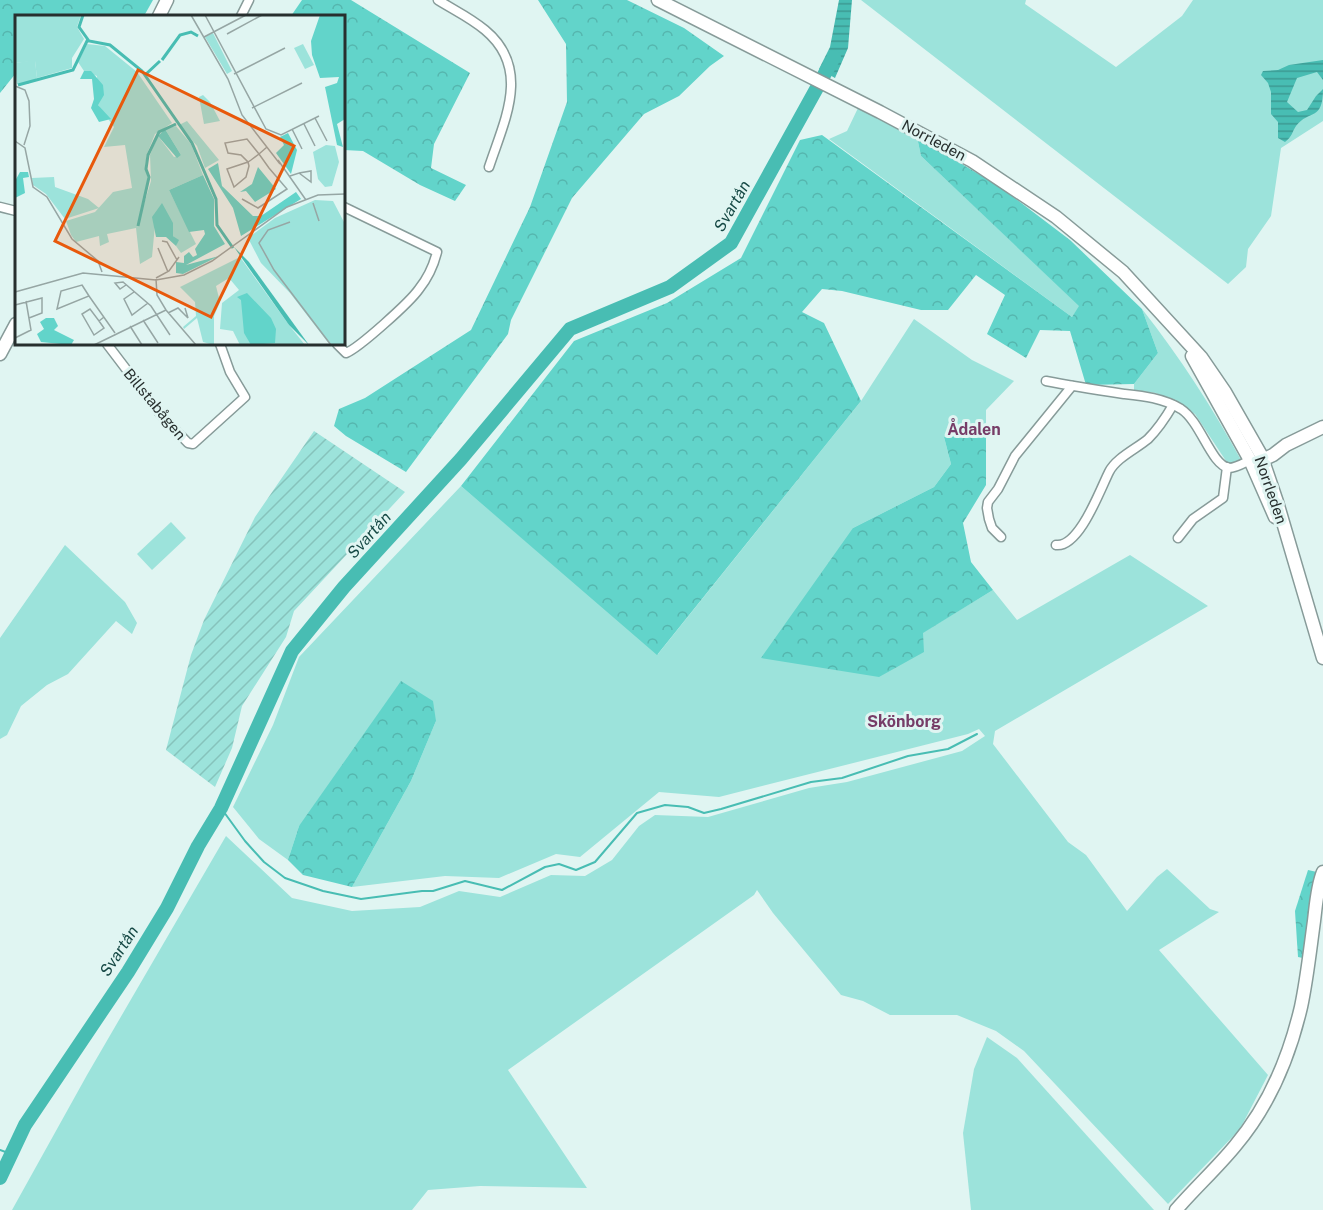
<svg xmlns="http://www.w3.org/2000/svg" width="1323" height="1210" viewBox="0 0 1323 1210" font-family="'Public Sans',sans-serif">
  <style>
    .grass { fill: #9ce3db }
    .forest { fill: url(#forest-crowns) }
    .garden { fill: url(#garden-furrows) }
    .water { fill: url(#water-rules) }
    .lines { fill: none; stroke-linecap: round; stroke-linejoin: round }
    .stream { stroke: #48bdb3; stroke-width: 2 }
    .river { stroke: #48bdb3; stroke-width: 14 }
    .street-casing { stroke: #879b99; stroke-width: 11 }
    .secondary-casing { stroke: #879b99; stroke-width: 15 }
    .street { stroke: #fff; stroke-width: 8 }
    .secondary { stroke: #fff; stroke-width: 12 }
    .labels { text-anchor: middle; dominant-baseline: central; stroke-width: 6; stroke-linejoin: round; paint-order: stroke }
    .street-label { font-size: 15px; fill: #272f2e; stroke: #e0f5f2 }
    .water-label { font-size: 16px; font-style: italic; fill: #164945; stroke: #e0f5f2 }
    .neighbourhood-label { font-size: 16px; font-weight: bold; fill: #763c67; stroke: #e0f5f2 }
    .inset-river { fill: none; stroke: #48bdb3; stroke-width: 3 }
    .inset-road { fill: none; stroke: #96a6a4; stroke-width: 1.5 }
    .view { fill: #e8590c; fill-opacity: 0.15; stroke: #e8590c; stroke-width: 3 }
    .inset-edge { fill: none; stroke: #272f2e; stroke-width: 3 }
  </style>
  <defs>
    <pattern id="forest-crowns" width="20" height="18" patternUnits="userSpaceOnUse" patternTransform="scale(1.5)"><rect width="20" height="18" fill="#62d4ca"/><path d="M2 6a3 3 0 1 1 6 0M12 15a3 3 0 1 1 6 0" fill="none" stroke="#55b6ae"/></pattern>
    <pattern id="garden-furrows" width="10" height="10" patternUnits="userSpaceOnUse" patternTransform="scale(1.5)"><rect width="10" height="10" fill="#9ce3db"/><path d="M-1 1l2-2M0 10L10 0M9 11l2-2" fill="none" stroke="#86c3bc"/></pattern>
    <pattern id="water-rules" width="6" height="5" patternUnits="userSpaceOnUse" patternTransform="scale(1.5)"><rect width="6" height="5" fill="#48bdb3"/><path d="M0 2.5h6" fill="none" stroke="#3c9a92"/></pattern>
  </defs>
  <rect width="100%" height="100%" fill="#e0f5f2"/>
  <g class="grass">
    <path d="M861,0H1026L1025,4L1116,67L1182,16L1193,0H1323V121L1281,148L1271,216L1248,249L1246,267L1228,284Z"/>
    <path d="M858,108L917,137L921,156L1080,306L1072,317L829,139L847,131Z"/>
    <path d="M1142,309C1181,359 1211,405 1241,460L1228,464L1195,414L1156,393L1134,390V384L1158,353Z"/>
    <path d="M914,319L972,360L1014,381L986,410V433L944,437L951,464L934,487L853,528L922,633L993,590L1017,620L1130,555L1208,606L995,731L993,744L1068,842L1086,855L1127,911L1157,877L1167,869L1210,909L1219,912L1159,950L1268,1075L1240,1129L1168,1204L1024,1051L996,1031L957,1015H890L863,1001L841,995L773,913L757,890L754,895L508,1070L587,1188L480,1186L428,1190L412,1210H12L87,1075L226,836L292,898L352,911L420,907L459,891L500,897L551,875L585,876L612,860L639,826L655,815L708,817L809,788L847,782L962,751L985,736L979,729L968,734L719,797L659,792L580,857L556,854L499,878L445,876L352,887L411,781L436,721L299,826L288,860L259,839L233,807L273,725L299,657L461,486L658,654L861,401Z"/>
    <path d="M171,522L186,538L152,570L137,554Z"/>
    <path d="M65,545L125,602L137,623L132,634L116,621L68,674L47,685L21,706L7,735L0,739V638Z"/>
    <path d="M987,1037L1017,1058L1154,1210H971L963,1133L974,1069Z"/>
  </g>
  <g class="forest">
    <path d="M0,0H153L144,16H16V73L0,93Z"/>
    <path d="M302,0H351L470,73L434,144L431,168L466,185L455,201L420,185L363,151L344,150V16H291Z"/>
    <path d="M538,0H627L684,28L724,56L710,66L679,96L644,114L572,198L511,320L508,334L406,472L346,436L334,426L339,409L365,398L471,330L530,207L567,102L566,44Z"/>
    <path d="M822,135L1072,317L1079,306L921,156L917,137L1000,187L1070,240L1142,309L1158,353L1134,384L1086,385L1070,331L1040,330L1026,358L987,334L1005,295L976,275L948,310H921L842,291L822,289L802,312L824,323L861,401L657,655L461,486L574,341L667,303L741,258L800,140Z"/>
    <path d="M986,433V485L963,523L971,562L993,590L923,633L924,652L879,677L761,658L853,528L934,487L951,464L944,437Z"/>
    <path d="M401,681L433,701L436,721L411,781L352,887L303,875L288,860L299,826Z"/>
    <path d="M1308,870L1317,872L1303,958L1298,957L1295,911Z"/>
  </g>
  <path class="garden" d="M314,431L405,492L294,611L286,637L242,706L232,748L215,787L166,750L191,655L204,620L255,517Z"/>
  <g class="water">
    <path d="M839,0H852L848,48L835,78L819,69L830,47Z"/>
    <path d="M1323,60V80L1317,72L1297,78L1287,102L1298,112L1307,110L1316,96L1323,89C1323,122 1309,109 1296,126C1292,132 1292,137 1285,142L1278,138V122L1271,114V92L1268,83L1261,75L1263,71L1278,70L1289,65Z"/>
  </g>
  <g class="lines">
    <g class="stream">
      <path d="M221,808L245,841L264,862L285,878L323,891L361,899L422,891H433L465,881L502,890L545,867L559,864L576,870L595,862L637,813L665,805L688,807L704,813L721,809L811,782L842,778L908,756L948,749L977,734"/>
      <path d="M0,1150L11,1154"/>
    </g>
    <path class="river" d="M0,1178L25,1125L128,972L167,908L198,846L221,808L292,651L344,587L461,459L570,329L670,287L731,243L834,57"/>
    <defs>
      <g id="street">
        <path d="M438,0C454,10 471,18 485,30C532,69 504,121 489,167"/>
        <path d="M241,16L249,0"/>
        <path d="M0,207L16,211"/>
        <path d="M107,344L161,415L188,443L193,444L245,397L230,372L220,344"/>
        <path d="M337,344L346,353C359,348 410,302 419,289C427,279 434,264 437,252L344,207"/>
        <path d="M1046,381C1072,386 1098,390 1124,394C1143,396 1163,398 1181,409C1201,422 1211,465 1229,468C1236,468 1244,463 1250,460"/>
        <path d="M1001,537L992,528L989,519L987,508L988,502L998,489L1015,456L1072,386"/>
        <path d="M1178,538L1193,519L1223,498L1227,467"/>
        <path d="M1056,545C1079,548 1100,490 1109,472C1116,458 1136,449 1148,439C1158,429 1166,417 1173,405"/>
      </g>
      <g id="secondary">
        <path d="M658,0L880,112L972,161L1056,217L1123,272L1201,357L1225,392L1261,455L1277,502L1323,658"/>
        <path d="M159,16L167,0"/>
        <path d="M0,354L16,324"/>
        <path d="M1192,356L1250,460L1275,517"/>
        <path d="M1256,463L1273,455L1286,445L1323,427"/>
        <path d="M1176,1210C1195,1188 1217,1168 1235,1146C1269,1106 1289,1058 1301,1007C1307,979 1310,950 1314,921C1316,905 1317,887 1323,872"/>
      </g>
    </defs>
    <use href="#street" class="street-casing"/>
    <use href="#secondary" class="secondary-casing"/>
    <use href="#street" class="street"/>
    <use href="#secondary" class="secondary"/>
  </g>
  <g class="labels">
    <g class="street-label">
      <text transform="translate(934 140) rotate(28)">Norrleden</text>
      <text transform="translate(155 404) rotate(50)">Billstabågen</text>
      <text transform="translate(1271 490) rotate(71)">Norrleden</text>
    </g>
    <g class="water-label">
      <text transform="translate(732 206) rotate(-60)">Svartån</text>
      <text transform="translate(369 535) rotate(-48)">Svartån</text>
      <text transform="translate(119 951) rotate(-57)">Svartån</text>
    </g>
    <g class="neighbourhood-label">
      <text x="974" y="429">Ådalen</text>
      <text x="904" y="721">Skönborg</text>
    </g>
  </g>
  <g transform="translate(15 15)">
    <rect width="330" height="330" fill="#e0f5f2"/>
    <path d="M0,0H66L62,12L69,24L57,43V53L22,63L20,46L0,48ZM198,18L217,56L212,59L190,22ZM72,29L90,31L122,57L157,108L140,119L132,139L130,152L133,164L122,212L136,166L135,140L143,121L159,142L166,140L150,114L161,111L176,129L188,160L154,175L181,229L166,238L161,231L163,225L158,221V208L140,210L137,242L125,249L121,213L92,219L94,227L85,231L84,221L61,227L56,220L51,206L80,197L98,177L117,173L110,130L89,132L99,112L83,90L82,61L69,56L63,47ZM288,29L299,50L290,54L279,33ZM188,80L195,87L205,106L189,109L184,82ZM39,162L40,172L73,184L84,193L50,204L31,179L18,170L17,163ZM225,242L274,310L290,330H225L218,316L205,314L207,288L224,275L214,263L201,271L205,287L199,301V330L188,327L182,303L169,314L168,312L181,301L180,287L165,272Z" fill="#9ce3db"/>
    <path d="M305,0H330V104L322,109L328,132L322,130L310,72L322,68L324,62L305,63L297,40L296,26ZM69,56H76L88,70L89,80L83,90L96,104L84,107L76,93L79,84L77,64H65ZM150,114L166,140L162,143L143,121ZM273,118L282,135L276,159L261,138L269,130L265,122ZM203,148L207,171L238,201H246L281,177L286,184L226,221L218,193L193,154ZM243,152L261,174L240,187L231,176L225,177L237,169ZM5,157H13L14,162L8,163L10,178L0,183V166ZM188,160L199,184V211L210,229L171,250L204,241L168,259L161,258V247L169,248V241L174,237L178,242L182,240L180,234L190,219L189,215L174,217L154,175ZM147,188L158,208V221L164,225L161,231L151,222H141L137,202ZM232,278L256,303L261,314L260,328L236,330L229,318L226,285L222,282ZM31,303H39L43,311L39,315L59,325L56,330L26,327L22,319L29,314L25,307Z" fill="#62d4ca"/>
    <path d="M20,45L22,63L13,69H2L0,48ZM300,185L318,186L329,207L330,330H315L275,278L246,248L233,223L260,203Z" fill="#9ce3db"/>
    <path d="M311,130L320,131L324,147L317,171L310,172L303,164L298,137Z" fill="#9ce3db"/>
    <path d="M172,106L204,145L190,153L182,131L164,110Z" fill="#9ce3db"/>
    <path d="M219,232L234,247L294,330L274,310Z" fill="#48bdb3"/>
    <path class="inset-river" d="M68,0L64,12L74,26L95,30L127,56L177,128L201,184L202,210L218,233M147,45L165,20L176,17L183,21M130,60L145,46M3,70L58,55L73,24M123,211L134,162L131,154L133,140L144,117L161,109"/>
    <path class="inset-road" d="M176,0L213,64L227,100L265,149M190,0L251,114L266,120L304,101M212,19L247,0M189,22L231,0M219,59L270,33M0,71L10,75L14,86L15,111L9,130M237,93L287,68M300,103L312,126M289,109L300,131M277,114L287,134M0,126L10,133L18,172L32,182L57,224L83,246L87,257M263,145L291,185M275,161L284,158L296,167V156L284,158M227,184L243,193L272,174L254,153L244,139L232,124L210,128L213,138L226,140L233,147L234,151L231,162L219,172L212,154L233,147L236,145L244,139L252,132M298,188L304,206M330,200V234M275,207L253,215L244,228L259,255L316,330M147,226L152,227L162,245M143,233L153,257M141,263L154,256L164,242M141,264L142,280L151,295L181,330M67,270L74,281L42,294L46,276ZM111,270L105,274L100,268L108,267L136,291L155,320M0,277L68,258L141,265L169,260L197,246L272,192L303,180L330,179M119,277L109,284L117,300L133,288M74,281L100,318M0,290L27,283V298L14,303M153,298L163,293L173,303L170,293M128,305L143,328M84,306L89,313L79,320L67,299L75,294L84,306L89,302M115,311L127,330M0,323L16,315L11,286M79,330L151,295"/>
    <path class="view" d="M123,55L279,131L196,302L40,226Z"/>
    <rect width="330" height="330" class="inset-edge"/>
  </g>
</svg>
